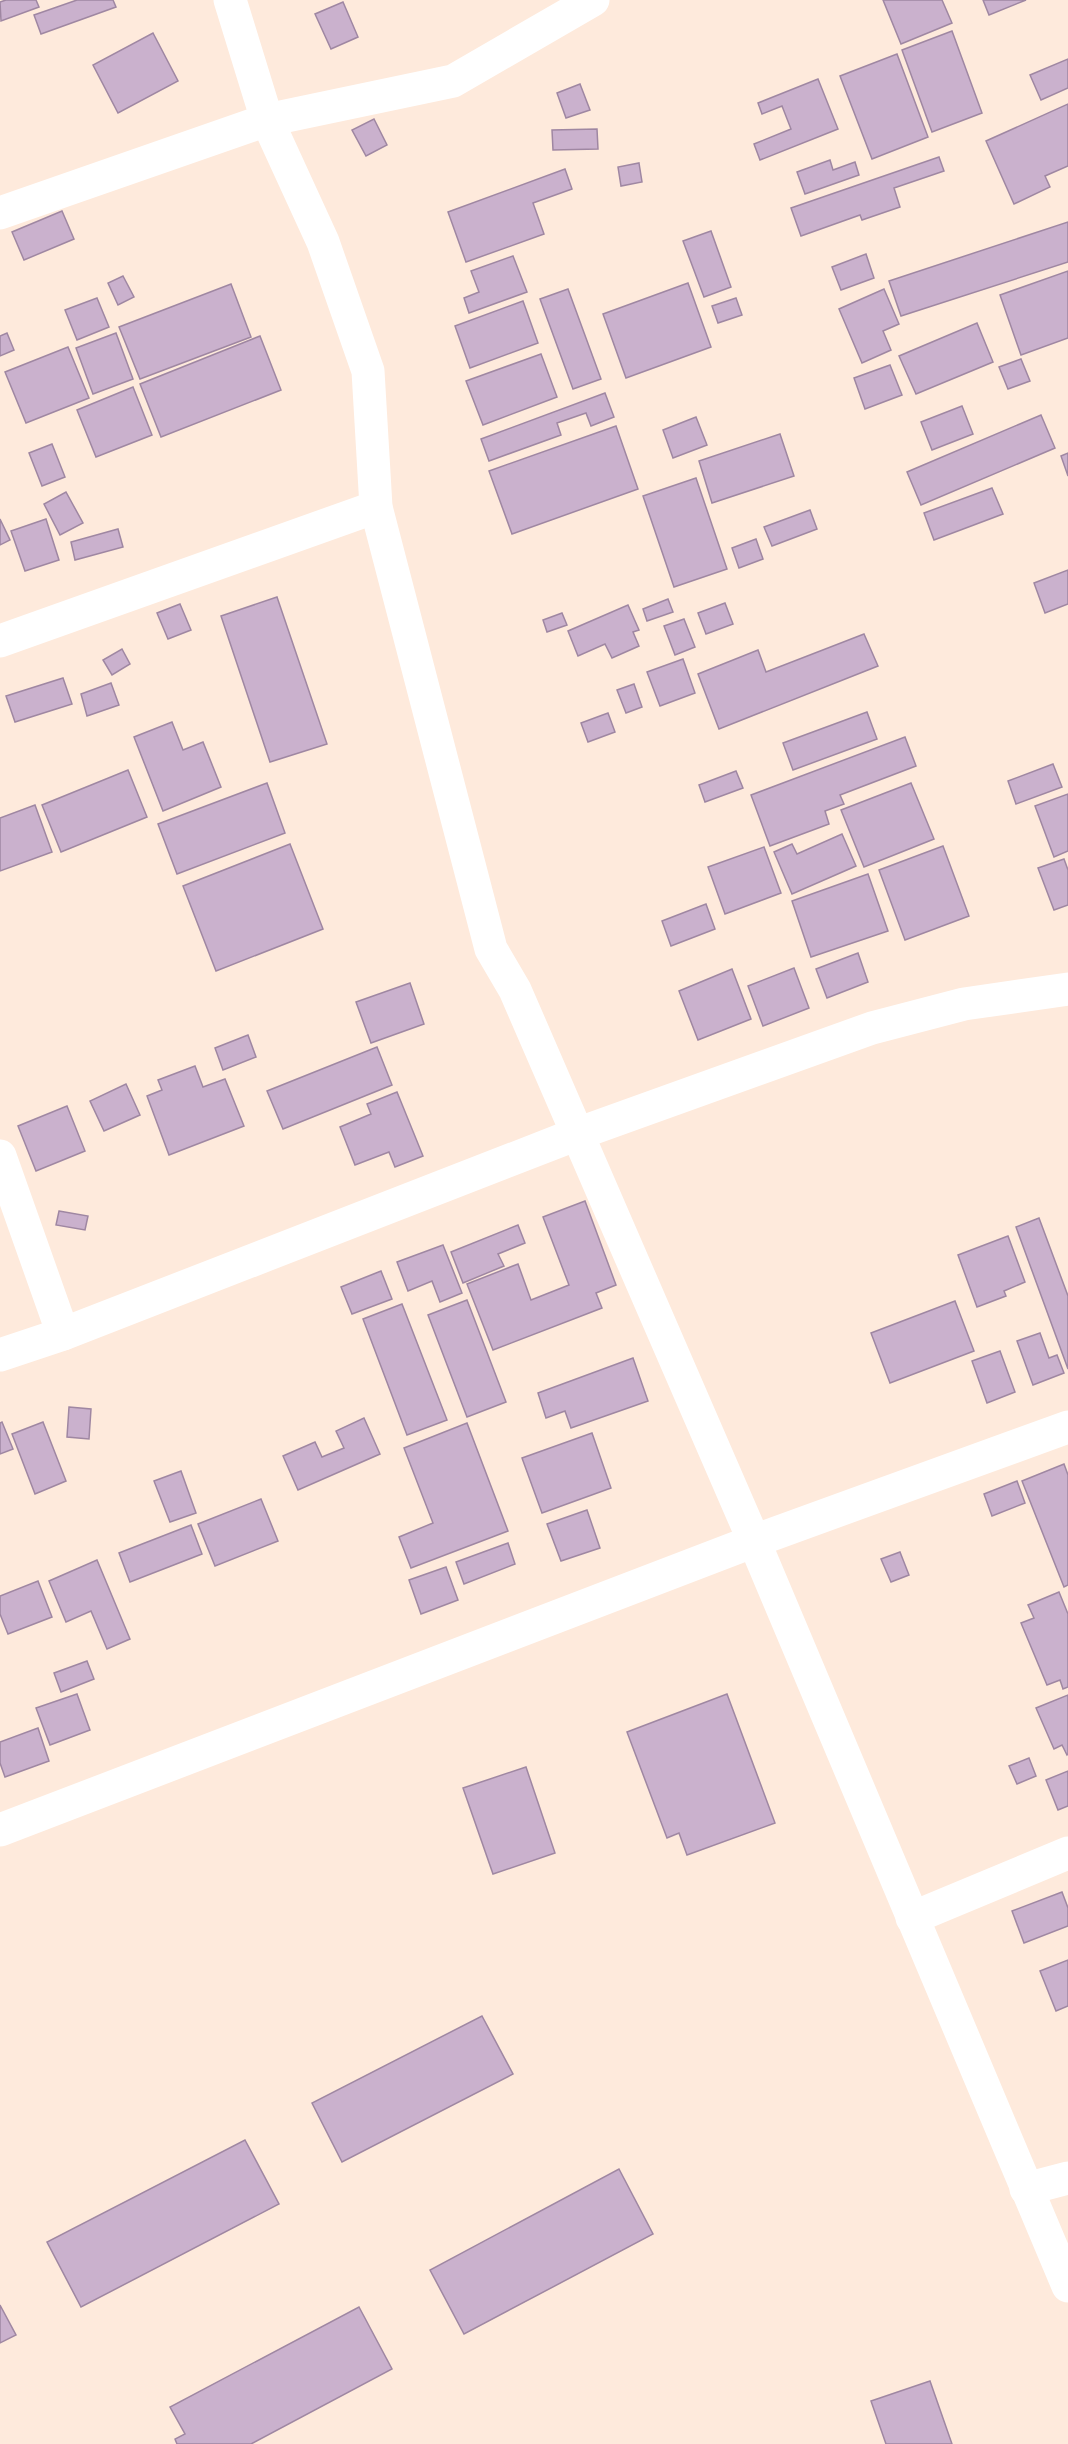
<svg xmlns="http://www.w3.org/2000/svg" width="1068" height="2444" viewBox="0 0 1068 2444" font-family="'Work Sans',sans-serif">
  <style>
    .building { fill: #cab1cd; stroke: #9f87a2; stroke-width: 1.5 }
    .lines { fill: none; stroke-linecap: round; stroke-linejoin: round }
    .minor { stroke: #fff; stroke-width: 33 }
  </style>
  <rect width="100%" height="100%" fill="#feeadc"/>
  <g class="building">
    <path d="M6,0H36L39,7L1,21L0,2Z"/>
    <path d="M77,0H113L116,7L41,34L34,15Z"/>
    <path d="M883,0H942L952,23L901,44Z"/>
    <path d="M983,0H1026L989,15Z"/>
    <path d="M343,2L358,37L331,49L315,14Z"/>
    <path d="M952,31L982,113L932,132L902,50Z"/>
    <path d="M153,33L178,81L118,113L93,65Z"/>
    <path d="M897,54L928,137L872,159L840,76Z"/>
    <path d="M1068,59V88L1041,100L1030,75Z"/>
    <path d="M818,79L838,129L760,160L754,144L791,129L782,106L762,114L758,103Z"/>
    <path d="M580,84L590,110L566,118L557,93Z"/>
    <path d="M1068,104V166L1045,176L1050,187L1014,204L986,141Z"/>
    <path d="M374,119L387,145L366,156L352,130Z"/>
    <path d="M597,129L598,149L553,150L552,130Z"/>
    <path d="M939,157L944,171L894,188L900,207L862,220L860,215L801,236L791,208Z"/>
    <path d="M830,160L833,170L855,162L859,175L805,194L797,172Z"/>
    <path d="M639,163L642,182L621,186L618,167Z"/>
    <path d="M565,169L572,189L533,203L544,234L466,262L448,212Z"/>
    <path d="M62,211L74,239L24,260L12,232Z"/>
    <path d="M1068,222V262L901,316L889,281Z"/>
    <path d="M711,231L731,287L704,297L683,241Z"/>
    <path d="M866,254L874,278L841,290L832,267Z"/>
    <path d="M513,256L527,292L469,313L464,298L479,292L471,271Z"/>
    <path d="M1068,271V338L1021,355L1000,295Z"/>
    <path d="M123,276L134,297L118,305L108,283Z"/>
    <path d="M688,283L711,347L626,378L603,314Z"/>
    <path d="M231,284L251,337L140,379L119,327Z"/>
    <path d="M568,289L601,379L573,389L540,299Z"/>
    <path d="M884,289L899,324L883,331L891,350L862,363L839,309Z"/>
    <path d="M97,298L109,327L77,340L65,310Z"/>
    <path d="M736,298L742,315L718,323L712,306Z"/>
    <path d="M523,301L538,343L470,368L455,326Z"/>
    <path d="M977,323L993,362L916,394L899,356Z"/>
    <path d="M7,333L14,350L0,356V336Z"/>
    <path d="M116,333L133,379L93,394L76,348Z"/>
    <path d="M260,336L281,390L161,437L140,384Z"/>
    <path d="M68,347L89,398L26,423L5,372Z"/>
    <path d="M541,354L557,397L483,425L466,381Z"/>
    <path d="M1021,359L1030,381L1008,389L999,367Z"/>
    <path d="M890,365L902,395L865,409L854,378Z"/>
    <path d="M133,387L152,435L96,457L77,410Z"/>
    <path d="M605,393L614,417L591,426L586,413L557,423L561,435L489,461L481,439Z"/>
    <path d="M962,406L973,434L932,450L921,422Z"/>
    <path d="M1041,415L1055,448L921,505L907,472Z"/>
    <path d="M696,417L707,445L673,458L663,430Z"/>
    <path d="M616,426L638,489L512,534L489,471Z"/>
    <path d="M780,434L794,476L712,503L699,461Z"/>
    <path d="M52,444L65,477L42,486L29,453Z"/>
    <path d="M1068,453V476L1061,456Z"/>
    <path d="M696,478L727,569L674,587L643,496Z"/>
    <path d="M992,488L1003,514L934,540L924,513Z"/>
    <path d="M66,492L83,523L60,535L44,504Z"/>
    <path d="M810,510L817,529L772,546L764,527Z"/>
    <path d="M0,519L10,540L0,545Z"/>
    <path d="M46,519L59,560L25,571L11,531Z"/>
    <path d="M118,529L123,547L75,560L71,542Z"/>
    <path d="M756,539L763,559L739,568L732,548Z"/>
    <path d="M1068,570V604L1045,613L1034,583Z"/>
    <path d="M277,597L327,744L270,762L221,616Z"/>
    <path d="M668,599L673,612L647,621L643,609Z"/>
    <path d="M725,603L733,624L706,634L698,613Z"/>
    <path d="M180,604L191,630L168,639L157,613Z"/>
    <path d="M628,605L639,630L633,632L639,646L612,658L605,644L578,656L568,631Z"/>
    <path d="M562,613L567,625L547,632L543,620Z"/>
    <path d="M684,619L695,647L675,655L664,626Z"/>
    <path d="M864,634L878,666L719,729L698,674L758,650L766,672Z"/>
    <path d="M122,649L130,664L112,675L103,660Z"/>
    <path d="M683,659L695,693L660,706L647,672Z"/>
    <path d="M63,678L72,704L15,722L6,696Z"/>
    <path d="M111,683L119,705L87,716L81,694Z"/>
    <path d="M634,684L642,707L626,713L617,690Z"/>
    <path d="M867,712L877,739L793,770L783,743Z"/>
    <path d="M608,713L615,732L588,742L581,723Z"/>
    <path d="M172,722L183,750L203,742L221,787L163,811L134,737Z"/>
    <path d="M905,737L916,766L840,795L844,804L825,811L829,824L770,846L751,795Z"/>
    <path d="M1053,764L1062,787L1016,804L1008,781Z"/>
    <path d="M128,770L147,817L61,852L42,805Z"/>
    <path d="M736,771L743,788L705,802L699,785Z"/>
    <path d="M267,783L285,833L177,874L158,824Z"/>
    <path d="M911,783L934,839L864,867L841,810Z"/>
    <path d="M1068,794V851L1054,857L1035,806Z"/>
    <path d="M35,805L52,852L0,871V818Z"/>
    <path d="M842,834L856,866L792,894L774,852L792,844L797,854Z"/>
    <path d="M290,844L323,929L216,971L183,886Z"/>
    <path d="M943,846L969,916L905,940L879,870Z"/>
    <path d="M764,847L781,893L725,914L708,867Z"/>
    <path d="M1064,859L1068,870V905L1054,910L1038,868Z"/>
    <path d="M868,874L888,931L811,957L792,901Z"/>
    <path d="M706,904L715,929L671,946L662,921Z"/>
    <path d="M858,953L868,982L827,998L816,969Z"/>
    <path d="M794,968L809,1008L763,1026L748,986Z"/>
    <path d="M732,969L751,1019L698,1040L679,991Z"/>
    <path d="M410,983L424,1024L371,1043L356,1002Z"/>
    <path d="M248,1035L256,1057L223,1070L215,1048Z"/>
    <path d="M377,1047L392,1085L283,1129L267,1091Z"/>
    <path d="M195,1066L203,1087L225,1079L244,1126L169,1155L147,1096L162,1090L158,1080Z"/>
    <path d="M126,1084L140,1115L104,1131L90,1101Z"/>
    <path d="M397,1092L423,1156L395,1167L389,1152L355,1165L340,1127L371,1114L367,1104Z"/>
    <path d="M67,1106L85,1151L36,1171L18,1126Z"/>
    <path d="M585,1201L616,1285L596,1293L602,1308L493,1350L467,1284L518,1264L531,1300L569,1285L543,1217Z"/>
    <path d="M59,1211L88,1216L85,1230L56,1225Z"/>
    <path d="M1039,1218L1068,1296V1369L1016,1227Z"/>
    <path d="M518,1225L525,1243L498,1254L504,1266L463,1283L451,1252Z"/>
    <path d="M1008,1236L1025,1282L1004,1291L1006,1296L977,1307L958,1255Z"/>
    <path d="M443,1245L462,1293L440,1302L432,1281L408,1291L397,1262Z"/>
    <path d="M381,1271L392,1299L352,1314L341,1287Z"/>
    <path d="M467,1300L506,1402L467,1417L428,1315Z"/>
    <path d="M955,1301L974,1351L890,1383L871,1333Z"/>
    <path d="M402,1304L447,1420L407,1435L363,1319Z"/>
    <path d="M1040,1333L1049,1358L1057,1355L1064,1373L1033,1385L1017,1341Z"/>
    <path d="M1000,1351L1015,1392L987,1403L972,1361Z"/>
    <path d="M633,1358L648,1401L571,1428L565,1411L546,1418L538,1393Z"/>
    <path d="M69,1407L91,1409L89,1439L67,1437Z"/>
    <path d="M364,1418L380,1454L298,1490L283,1456L315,1442L322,1457L344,1448L336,1431Z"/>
    <path d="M2,1422L13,1449L0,1454V1423Z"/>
    <path d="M43,1422L66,1481L35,1494L12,1434Z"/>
    <path d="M467,1423L508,1531L411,1568L399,1537L433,1523L404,1448Z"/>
    <path d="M592,1433L611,1488L542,1513L522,1458Z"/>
    <path d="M1064,1464L1068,1475V1585L1064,1587L1022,1481Z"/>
    <path d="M181,1471L196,1513L170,1522L154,1481Z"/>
    <path d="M1017,1481L1025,1503L992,1516L984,1494Z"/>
    <path d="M261,1499L278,1541L215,1566L198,1524Z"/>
    <path d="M587,1510L600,1548L561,1561L547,1524Z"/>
    <path d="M191,1525L202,1554L130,1582L119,1553Z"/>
    <path d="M508,1543L515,1564L464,1584L456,1562Z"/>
    <path d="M900,1552L909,1575L891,1582L881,1559Z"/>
    <path d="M97,1560L130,1639L107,1649L91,1611L66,1622L49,1581Z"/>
    <path d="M446,1567L458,1600L421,1614L409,1580Z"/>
    <path d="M38,1581L52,1617L8,1634L0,1614V1596Z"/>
    <path d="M1059,1592L1068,1614V1687L1063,1689L1060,1680L1047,1685L1021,1623L1034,1618L1028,1605Z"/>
    <path d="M87,1661L94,1679L61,1692L54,1673Z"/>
    <path d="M77,1694L90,1730L50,1745L36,1708Z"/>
    <path d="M727,1694L775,1823L687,1855L679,1833L667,1838L627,1732Z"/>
    <path d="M1068,1695V1754L1067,1755L1062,1745L1054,1749L1036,1708Z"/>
    <path d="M38,1728L49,1761L5,1777L0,1763V1742Z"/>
    <path d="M1029,1758L1036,1776L1017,1784L1009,1766Z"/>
    <path d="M526,1767L555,1853L493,1874L463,1788Z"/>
    <path d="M1068,1771V1806L1058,1810L1046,1780Z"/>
    <path d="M1062,1892L1068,1908V1926L1024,1943L1012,1911Z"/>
    <path d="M1068,1960V2006L1056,2011L1040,1971Z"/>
    <path d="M482,2016L513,2074L342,2162L312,2103Z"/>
    <path d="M245,2140L279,2204L81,2307L47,2242Z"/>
    <path d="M619,2169L653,2234L464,2334L430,2270Z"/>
    <path d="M0,2305L16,2335L0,2343Z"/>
    <path d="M359,2307L392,2369L251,2444H177L175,2439L185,2434L170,2407Z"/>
    <path d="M930,2381L952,2444H886L871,2401Z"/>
  </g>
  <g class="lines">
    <g class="minor">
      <path d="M230,0L267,120L323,242L368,371L376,507L491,949L515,990L754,1541L1068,2286"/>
      <path d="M0,213L267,120L453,81L593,0"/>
      <path d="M0,641L376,507"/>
      <path d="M0,1156L63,1334"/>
      <path d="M0,1355L63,1334L577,1134L872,1028L964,1004L1068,989"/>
      <path d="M0,1830L754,1541L1068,1427"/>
      <path d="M912,1918L1068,1853"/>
      <path d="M1026,2189L1068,2178"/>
    </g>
  </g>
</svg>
